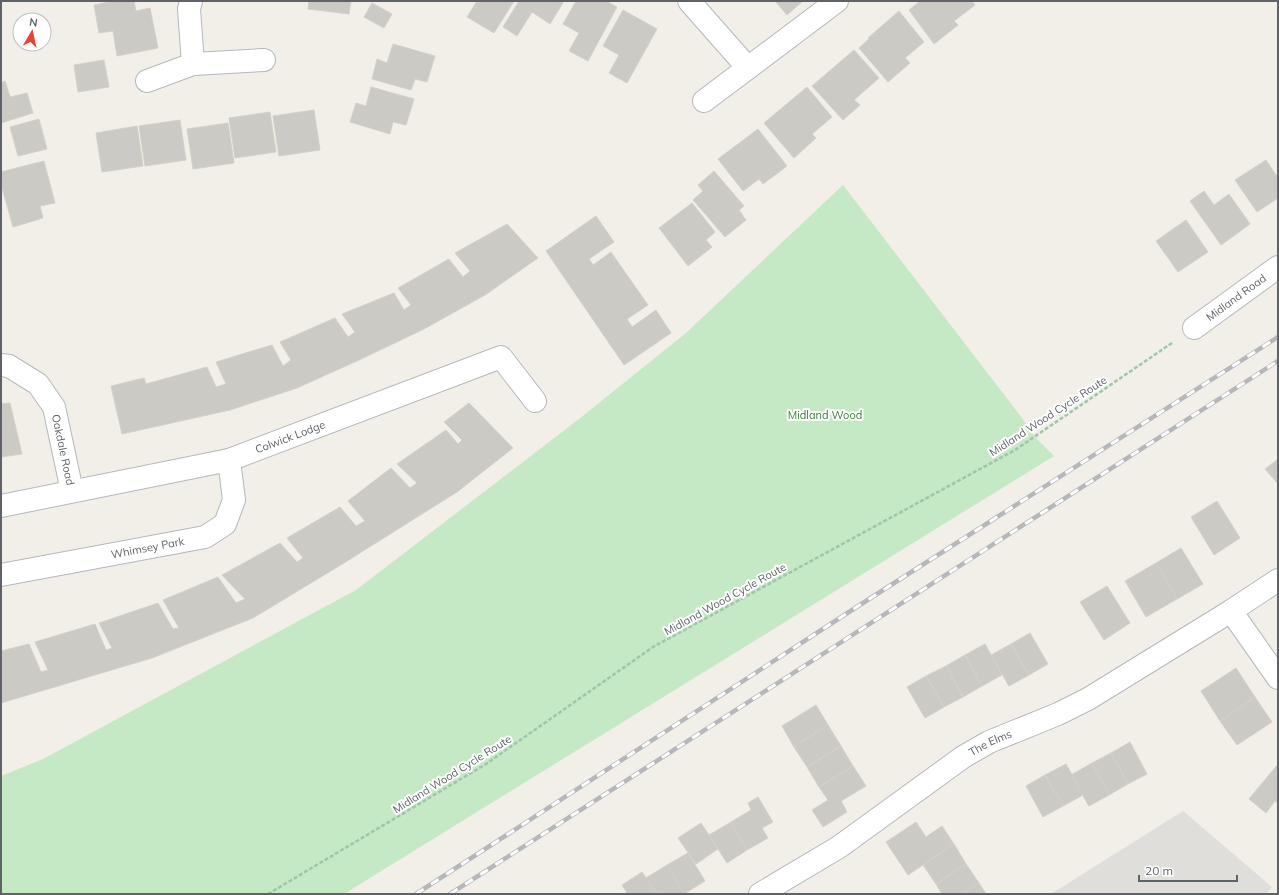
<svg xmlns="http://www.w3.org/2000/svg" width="1279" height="895" viewBox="0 0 1279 895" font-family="Mulish,sans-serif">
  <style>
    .industrial { fill: #e0deda }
    .green { fill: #c5e8c5 }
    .building { fill: #cccac5; stroke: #d6d1c6 }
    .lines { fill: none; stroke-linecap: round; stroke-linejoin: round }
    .minor-casing { stroke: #b5b8bc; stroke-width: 24 }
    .path { stroke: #9cc7a9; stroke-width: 2.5; stroke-dasharray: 4 2; stroke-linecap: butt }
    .minor { stroke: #fff; stroke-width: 22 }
    .rail-casing { stroke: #b6b7b8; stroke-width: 4.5 }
    .rail { stroke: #fff; stroke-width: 3; stroke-dasharray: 9; stroke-linecap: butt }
    .labels { text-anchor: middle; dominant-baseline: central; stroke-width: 4; stroke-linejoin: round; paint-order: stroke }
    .street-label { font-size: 11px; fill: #5f6368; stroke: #fff }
    .park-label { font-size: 11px; fill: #348238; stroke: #fff }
  </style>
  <rect width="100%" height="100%" fill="#f1efe8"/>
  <path class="industrial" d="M1183,811L1272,887L1266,894H1051Z"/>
  <path class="green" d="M843,185L1022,418L1035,437L1054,456L344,894H1V776L43,759L356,590L579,419L686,333Z"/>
  <g class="building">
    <path d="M114,1H134L136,11L150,8L158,48L117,56L113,31L99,33L94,5Z"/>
    <path d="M309,1H351L349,14L308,9Z"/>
    <path d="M477,1H514L494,33L467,17Z"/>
    <path d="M519,1H564L550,24L532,12L517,36L503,27Z"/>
    <path d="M576,1H606L617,7L588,61L569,51L579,33L563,24Z"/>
    <path d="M775,1H803L787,15Z"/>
    <path d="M917,1H972L975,5L954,21L958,25L934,44L909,10L919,2Z"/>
    <path d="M372,3L392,14L384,28L364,17Z"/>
    <path d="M623,10L657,29L627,83L609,73L619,55L603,46Z"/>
    <path d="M899,11L924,42L905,58L910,63L888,82L859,48L869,39L868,38Z"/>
    <path d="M393,44L435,56L427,82L415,79L411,90L372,79L377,59L387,63Z"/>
    <path d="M854,50L879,78L854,100L860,105L843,120L812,86Z"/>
    <path d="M104,60L109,87L78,92L74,65Z"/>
    <path d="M5,81L10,97L27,93L33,113L1,123V83Z"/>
    <path d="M371,87L414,99L406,125L393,122L390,134L350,122L356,103L366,106Z"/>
    <path d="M807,87L832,117L812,134L816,138L794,158L764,123Z"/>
    <path d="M314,110L320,150L279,156L273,116Z"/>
    <path d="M270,112L276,152L235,158L229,118Z"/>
    <path d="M39,119L47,149L18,156L10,127Z"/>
    <path d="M180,120L186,160L145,166L139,126Z"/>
    <path d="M228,123L234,163L193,169L187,129Z"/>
    <path d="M137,126L143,166L102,172L96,133Z"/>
    <path d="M758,129L787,166L763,184L759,179L743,191L718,159Z"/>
    <path d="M1266,160L1278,178V198L1257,212L1235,180Z"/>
    <path d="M44,161L55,203L40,206L43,218L13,227L1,184V172Z"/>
    <path d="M714,171L744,206L739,210L746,220L725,237L693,200L703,191L698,185Z"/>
    <path d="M1204,191L1214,205L1229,194L1250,224L1221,245L1190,201Z"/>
    <path d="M692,203L715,232L706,240L712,247L688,266L659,228Z"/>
    <path d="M596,216L614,242L589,259L593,265L611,252L648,305L627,319L632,327L656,310L671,333L624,365L546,251Z"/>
    <path d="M1186,220L1208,252L1178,272L1156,241Z"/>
    <path d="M507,224L538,258L485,295L424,329L359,360L297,388L230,410L122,434L111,386L144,378L146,384L207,367L216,387L226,384L216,362L272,345L283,366L291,360L280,342L335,318L348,337L355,332L342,314L394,293L404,310L411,305L398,288L449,259L463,277L470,271L455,253Z"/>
    <path d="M10,403L22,454L1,457V404Z"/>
    <path d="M469,403L513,448L457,492L344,563L253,618L152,658L1,703V651L29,644L41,672L48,670L35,642L95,624L106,650L112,648L99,623L158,603L173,629L179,628L163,600L218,577L236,603L245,599L222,575L280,543L297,562L303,558L287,538L340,507L356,526L365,521L348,501L391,468L410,488L417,483L397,464L446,430L458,444L462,440L444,422Z"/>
    <path d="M1278,459V484L1265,469Z"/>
    <path d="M1217,501L1240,538L1214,555L1191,517Z"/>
    <path d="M1181,548L1203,584L1177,599L1156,563Z"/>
    <path d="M1156,563L1177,599L1146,617L1125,581Z"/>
    <path d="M1107,586L1130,623L1104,640L1080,602Z"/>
    <path d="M1030,633L1048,664L1029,675L1011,644Z"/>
    <path d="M985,644L1002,675L982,686L965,655Z"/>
    <path d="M1011,644L1029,675L1009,686L991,655Z"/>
    <path d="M965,655L982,686L963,697L946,666Z"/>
    <path d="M946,666L963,697L944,707L926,676Z"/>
    <path d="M1236,668L1255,697L1220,721L1201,691Z"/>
    <path d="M926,676L944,707L925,718L907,687Z"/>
    <path d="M1255,697L1272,722L1237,745L1220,721Z"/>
    <path d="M816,705L828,725L794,747L782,726Z"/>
    <path d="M828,725L841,746L807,767L794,747Z"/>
    <path d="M1130,742L1147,774L1128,784L1111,753Z"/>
    <path d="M841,746L853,766L819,787L807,767Z"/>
    <path d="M1111,753L1128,784L1109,795L1092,763Z"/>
    <path d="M1092,763L1109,795L1089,806L1071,775Z"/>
    <path d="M1066,764L1083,795L1063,806L1045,775Z"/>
    <path d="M1278,764V803L1275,801L1266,813L1249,799Z"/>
    <path d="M853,766L866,786L841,801L847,812L823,827L812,810L828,800L819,787Z"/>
    <path d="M1045,775L1063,806L1043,817L1026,786Z"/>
    <path d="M758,797L773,822L762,828L768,838L747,850L731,822L751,810L748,803Z"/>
    <path d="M731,822L747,850L727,863L709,835Z"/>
    <path d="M916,822L926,837L942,826L954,844L908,875L886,842Z"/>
    <path d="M701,823L718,849L696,864L678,838Z"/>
    <path d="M954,844L966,864L936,884L923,865Z"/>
    <path d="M688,853L705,881L684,894L667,865Z"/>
    <path d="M966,864L979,883L962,894H942L936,884Z"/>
    <path d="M667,865L684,894H657L646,878Z"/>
    <path d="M642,872L646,878L657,894H628L627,893L622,885Z"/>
    <path d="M979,883L986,894H962Z"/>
  </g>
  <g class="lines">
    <defs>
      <g id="minor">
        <path d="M191,1L189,9L193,64"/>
        <path d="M689,1L748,68"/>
        <path d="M147,81L193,64L264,60"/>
        <path d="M704,101L837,1"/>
        <path id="s1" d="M1194,328L1278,267"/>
        <path id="s2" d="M1,365L9,366L38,384L54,407L72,491"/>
        <path id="s3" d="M1,506L229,460L501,357L535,401"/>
        <path id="s4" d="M1,575L205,537L225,524L234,500L229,460"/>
        <path d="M1231,611L1278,678"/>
        <path id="s5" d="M760,894L839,847L963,757L989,742L1058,714L1088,699L1231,611L1278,580"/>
      </g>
    </defs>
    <use href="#minor" class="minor-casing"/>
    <path class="path" d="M268,894L486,764L653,647L1015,450L1172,343"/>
    <use href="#minor" class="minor"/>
    <defs>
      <g id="rail">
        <path d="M416,894L852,610L1278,337"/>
        <path d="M450,894L1278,361"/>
      </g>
    </defs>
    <use href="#rail" class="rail-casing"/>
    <use href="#rail" class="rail"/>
  </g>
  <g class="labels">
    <g class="street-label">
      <text stroke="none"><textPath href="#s1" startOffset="52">Midland Road</textPath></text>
      <text transform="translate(1048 416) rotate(-33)">Midland Wood Cycle Route</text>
      <text stroke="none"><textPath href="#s3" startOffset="298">Colwick Lodge</textPath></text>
      <text stroke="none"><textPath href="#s2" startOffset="114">Oakdale Road</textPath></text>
      <text stroke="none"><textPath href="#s4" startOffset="149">Whimsey Park</textPath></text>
      <text transform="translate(725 599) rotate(-29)">Midland Wood Cycle Route</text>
      <text stroke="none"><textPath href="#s5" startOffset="276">The Elms</textPath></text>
      <text transform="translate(452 774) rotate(-32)">Midland Wood Cycle Route</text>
    </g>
    <g class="park-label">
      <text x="825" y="415">Midland Wood</text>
    </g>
  </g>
  <rect width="1279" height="895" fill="none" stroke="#5f6368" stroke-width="4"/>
  <g transform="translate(32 32) rotate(9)"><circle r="19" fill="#ffffff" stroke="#bfc1c3"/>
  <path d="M0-3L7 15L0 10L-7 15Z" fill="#ea4335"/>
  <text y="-6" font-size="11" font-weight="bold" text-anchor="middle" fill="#5f6368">N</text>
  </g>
  <path d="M1139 875v6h98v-6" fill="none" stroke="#5f6368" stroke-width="2"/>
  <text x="1145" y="875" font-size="12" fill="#5f6368" stroke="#ffffff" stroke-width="3" paint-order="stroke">20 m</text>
</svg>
